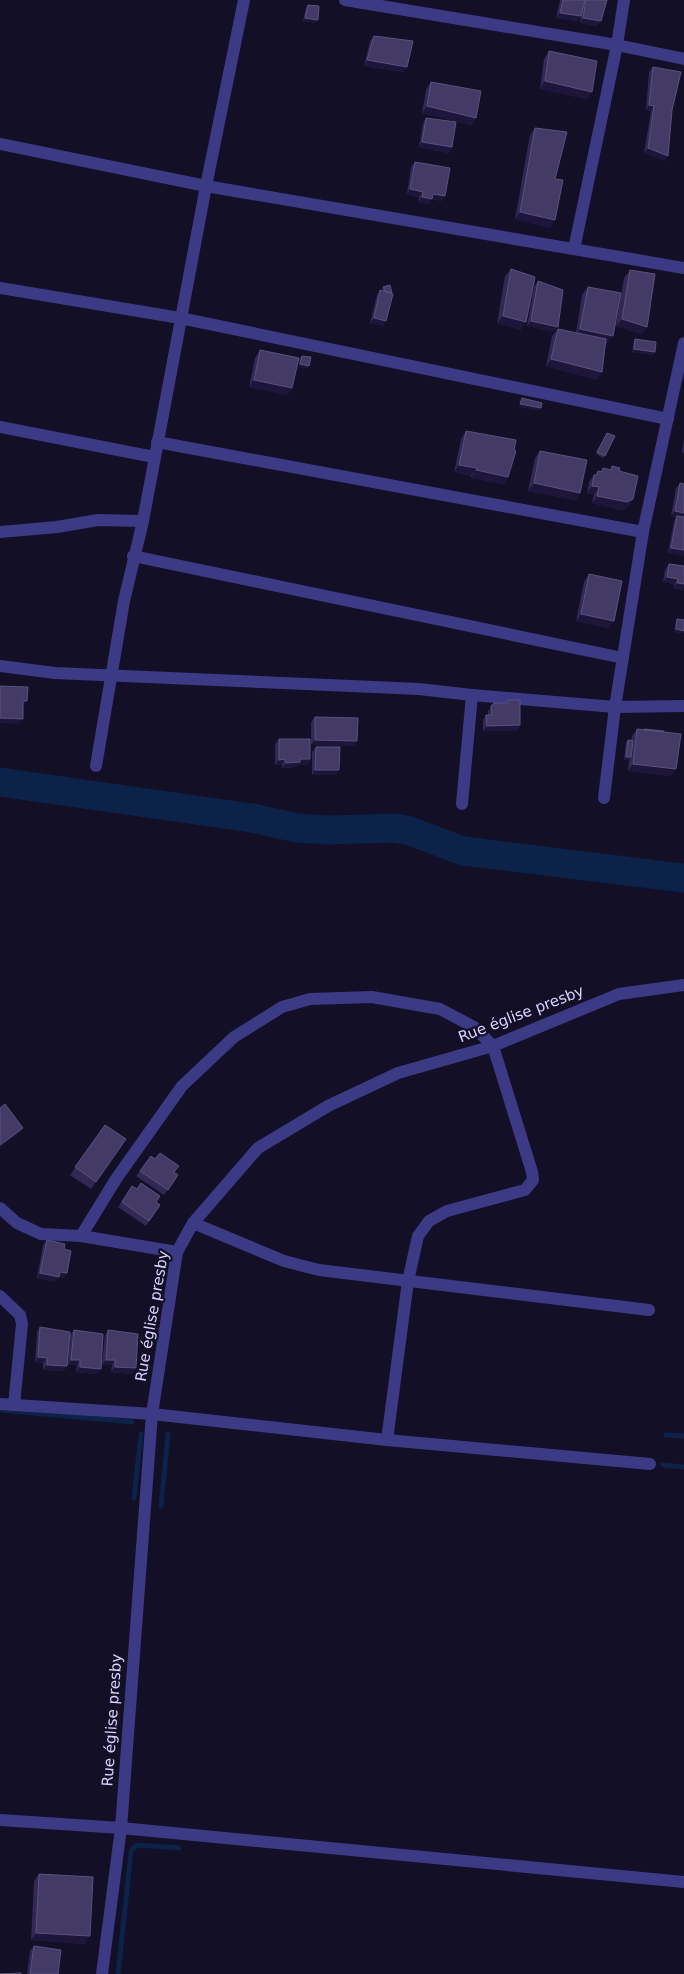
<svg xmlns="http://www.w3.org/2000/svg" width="684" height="1974" viewBox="0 0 684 1974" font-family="'DejaVu Sans',sans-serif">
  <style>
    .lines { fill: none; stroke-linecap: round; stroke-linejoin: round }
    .stream { stroke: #0c2248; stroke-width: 5 }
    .river { stroke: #0c2248; stroke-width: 29 }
    .street { stroke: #3d3a85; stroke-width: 12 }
    .wall { fill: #312854 }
    .shaded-wall { fill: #1d163a }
    .building { fill: #433a66; stroke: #5a527e }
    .labels { text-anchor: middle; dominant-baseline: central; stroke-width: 4.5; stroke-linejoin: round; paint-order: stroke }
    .street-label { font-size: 15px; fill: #d9d4ff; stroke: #130f26 }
  </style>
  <rect width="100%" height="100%" fill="#130f26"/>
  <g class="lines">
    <g class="stream">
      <path d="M0,1410L132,1422"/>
      <path d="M666,1435L684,1436"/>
      <path d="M663,1465L684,1467"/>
      <path d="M134,1498L141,1434"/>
      <path d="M161,1506L168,1434"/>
      <path d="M118,1974L131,1852L133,1848L138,1845L179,1848"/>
    </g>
    <path class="river" d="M0,782L252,818L297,828L328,830L395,828L410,831L463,851L684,878"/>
    <g class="street">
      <path d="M345,0L617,45L684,59"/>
      <path d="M0,144L206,186L684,268"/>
      <path d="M574,249L617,45L624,0"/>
      <path d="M0,288L180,318L668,419"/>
      <path d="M0,427L154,457"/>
      <path d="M157,442L643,532"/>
      <path d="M0,532L57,527L98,520L143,521"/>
      <path d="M133,556L623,658"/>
      <path d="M0,666L55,673L419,689L472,695L615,707L684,706"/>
      <path d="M96,766L124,601L143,521L206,186L244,0"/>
      <path d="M604,798L615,707L643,532L684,343"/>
      <path d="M462,804L472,695"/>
      <path d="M0,1208L17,1223L41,1234L81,1236L177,1252"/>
      <path d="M193,1223L284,1261L319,1270L649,1310"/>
      <path d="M81,1236L116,1179L182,1086L234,1037L282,1007L310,999L372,997L440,1009L474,1027L493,1046L532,1172L533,1180L525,1190L447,1211L429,1221L418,1236L408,1281L387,1440"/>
      <path d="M0,1296L20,1315L22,1324L14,1405"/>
      <path d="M0,1404L152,1414L387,1440L650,1464"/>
      <path d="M0,1820L121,1828L684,1882"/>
      <path d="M102,1974L121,1828L152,1414L177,1252L193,1223L258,1148L328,1106L398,1073L493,1046L619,994L684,985"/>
    </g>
  </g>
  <g class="wall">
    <path d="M560,0H607L597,26L580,23L581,16L577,21L556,18Z"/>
    <path d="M308,5L316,23L303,21L306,8Z"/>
    <path d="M374,36L404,72L364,66L370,41Z"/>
    <path d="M549,51L587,99L540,89L544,59Z"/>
    <path d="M653,67L672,110L665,161L644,153L651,111L646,110L649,72Z"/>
    <path d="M431,82L476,118L471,125L422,113L426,90Z"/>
    <path d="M426,118L452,147L449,153L419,147L423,123Z"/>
    <path d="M535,128L555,179L550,228L515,219L530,135Z"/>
    <path d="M415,162L445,196L441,201L432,199L429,204L418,202L419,197L407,194L411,167Z"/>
    <path d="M511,269L521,330L497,323L505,276Z"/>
    <path d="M630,270L647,327L642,334L616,326L624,278Z"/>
    <path d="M538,281L554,332L527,326L534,287Z"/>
    <path d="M390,285L383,326L370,323L377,295L380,290H382L383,287Z"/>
    <path d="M588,287L608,343H605L597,380L546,366L552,336L558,329L576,333L582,295Z"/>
    <path d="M635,339L653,355L632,352L634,341Z"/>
    <path d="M260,350L292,388L287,395L249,387L255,358Z"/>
    <path d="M302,356L309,366L307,368L299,367L300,358Z"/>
    <path d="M466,431L508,477L503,484L471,478V476L454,472L461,439Z"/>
    <path d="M607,433L605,456L603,458L596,454Z"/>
    <path d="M684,439V453H682Z"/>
    <path d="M540,451L580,493L575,500L528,491L535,458Z"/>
    <path d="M612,466L619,471L633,499L628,507L622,510L592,503L594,495L587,493L589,482L594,475H595L598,471L600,472L603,468L610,470Z"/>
    <path d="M680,483L684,556L668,553L674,521L676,517L671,516L676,488Z"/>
    <path d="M669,564L684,566L683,590L673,588L674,584L663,582L665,570Z"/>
    <path d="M589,574L614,621L608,628L576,621L584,582Z"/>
    <path d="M677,619L684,620V633L674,632L676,621Z"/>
    <path d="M508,700L520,725L517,731H483V720L486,715H488V711L494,703H506Z"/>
    <path d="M315,717L354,746L311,745V722Z"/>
    <path d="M637,729L671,776L628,771L629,760H624L626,742L628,740H631L632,736Z"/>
    <path d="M279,739L310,759L307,765H298L296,767L282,768V764L275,765V744Z"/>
    <path d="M316,747L335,775H312V752Z"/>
    <path d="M105,1125L126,1139L91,1189L70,1175Z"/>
    <path d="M151,1156L178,1175L164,1195L136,1176Z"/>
    <path d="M132,1186L160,1205L146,1226L118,1207Z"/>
    <path d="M47,1240L64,1249L67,1273L63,1278L58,1277L55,1282L37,1278L43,1245Z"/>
    <path d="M40,1327L64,1371L43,1370V1363L35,1362L37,1332Z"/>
    <path d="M74,1330L97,1374L76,1372L77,1365H68L70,1335Z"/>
    <path d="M108,1330L132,1374L111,1372L112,1365H102L105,1335Z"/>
    <path d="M39,1874L85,1944L31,1940L34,1881Z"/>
    <path d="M34,1946L58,1974H27L30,1951Z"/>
  </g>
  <g class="shaded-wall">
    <path d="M560,13L581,16L577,21L556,18Z"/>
    <path d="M305,18L318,20L316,23L303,21Z"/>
    <path d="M583,18L601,21L597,26L580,23Z"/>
    <path d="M367,60L407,67L404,72L364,66Z"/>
    <path d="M545,81L592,92L587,99L540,89Z"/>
    <path d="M649,105L654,106L651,111L646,110Z"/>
    <path d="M427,106L476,118L471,125L422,113Z"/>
    <path d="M422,142L452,147L449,153L419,147Z"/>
    <path d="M648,148L668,156L665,161L644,153Z"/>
    <path d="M410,189L423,192L419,197L407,194Z"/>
    <path d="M433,194L445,196L441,201L432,199L429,204L418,202L422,197Z"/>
    <path d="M520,212L555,220L550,228L515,219Z"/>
    <path d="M503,316L526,322L521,330L497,323Z"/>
    <path d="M374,318L386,321L383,326L370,323Z"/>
    <path d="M622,319L647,327L642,334L616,326Z"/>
    <path d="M531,321L558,327L554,332L527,326Z"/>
    <path d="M580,329L613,336L608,343L575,337Z"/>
    <path d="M634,349L655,352L653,355L632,352Z"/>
    <path d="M551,359L602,372L597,380L546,366Z"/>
    <path d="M300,364L309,366L307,368L299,367Z"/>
    <path d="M254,380L292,388L287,395L249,387Z"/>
    <path d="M520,404L541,408L539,411L518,407Z"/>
    <path d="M459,465L477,468L471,476L454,472Z"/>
    <path d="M476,470L508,477L503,484L471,478Z"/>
    <path d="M534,483L580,493L575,500L528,491Z"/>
    <path d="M592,486L599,487L594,495L587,493Z"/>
    <path d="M597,496L633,499L628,507L622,510L592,503Z"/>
    <path d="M675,511L684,513V518L677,516L676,517L671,516Z"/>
    <path d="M671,548L684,550V556L668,553Z"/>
    <path d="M667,577L678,579L674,584L663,582Z"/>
    <path d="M677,583L684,584V588L683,590L673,588Z"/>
    <path d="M581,614L614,621L608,628L576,621Z"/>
    <path d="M676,629L684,631V633L674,632Z"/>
    <path d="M23,701H27L24,706H20Z"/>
    <path d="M0,718L23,719L19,724L0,723Z"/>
    <path d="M520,725L517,731H483L487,726Z"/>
    <path d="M315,740L357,741L354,746L311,745Z"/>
    <path d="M626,757H631L629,760H624Z"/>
    <path d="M285,759L282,764L275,765L279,760Z"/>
    <path d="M300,759H310L307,765H298L296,767L282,768L286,763Z"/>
    <path d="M633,764L676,769L671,776L628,771Z"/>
    <path d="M315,770H339L335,775H312Z"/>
    <path d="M23,1128L19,1133L0,1148V1145Z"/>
    <path d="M60,1272L67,1273L63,1278L58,1277L55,1282L37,1278L40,1273Z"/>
    <path d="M38,1357L47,1358L43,1363L35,1362Z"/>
    <path d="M71,1360H80L77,1365H68Z"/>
    <path d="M106,1360H115L112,1365H102Z"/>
    <path d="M47,1365L67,1366L64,1371L43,1370Z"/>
    <path d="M80,1367L101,1369L97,1374L76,1372Z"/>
    <path d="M115,1367L136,1368L132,1374L111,1372Z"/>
    <path d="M36,1933L90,1936L85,1944L31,1940Z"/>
  </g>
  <g class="building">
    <path d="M563,0H585L581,16L560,13Z"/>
    <path d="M586,0H607L601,21L583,18Z"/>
    <path d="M308,5L319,6L318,20L305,18Z"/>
    <path d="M374,36L413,41L407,67L367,60Z"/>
    <path d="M549,51L597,61L592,92L545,81Z"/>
    <path d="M653,67L681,72L672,110L668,156L648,148L654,106L649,105Z"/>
    <path d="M431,82L481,91L476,118L427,106Z"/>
    <path d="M426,118L456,122L452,147L422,142Z"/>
    <path d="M535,128L567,132L555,179L563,180L555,220L520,212Z"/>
    <path d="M415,162L450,168L445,196L433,194L432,199L422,197L423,192L410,189Z"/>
    <path d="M511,269L535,277L526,322L503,316Z"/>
    <path d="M630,270L655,274L647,327L622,319Z"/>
    <path d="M538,281L563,290L558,327L531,321Z"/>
    <path d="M390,285L392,293H391L385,291L383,287Z"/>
    <path d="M588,287L621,293L613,336L580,329Z"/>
    <path d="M380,290L393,294L386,321L374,318Z"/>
    <path d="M558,329L606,339L602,372L551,359Z"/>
    <path d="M635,339L656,342L655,352L634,349Z"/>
    <path d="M260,350L299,358L292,388L254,380Z"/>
    <path d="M302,356L311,357L309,366L300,364Z"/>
    <path d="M522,398L542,403L541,408L520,404Z"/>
    <path d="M466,431L516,440L514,450L516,451L508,477L476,470L477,468L459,465Z"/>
    <path d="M607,433L615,436L605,456L597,452Z"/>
    <path d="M540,451L587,460L580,493L534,483Z"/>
    <path d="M612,466L620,468L619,471L638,476L633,499L627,502L597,496L599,487L592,486L594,475H597L598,471L602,472L603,468L611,470Z"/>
    <path d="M680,483L684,484V513L675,511Z"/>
    <path d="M677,516L684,517V550L671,548Z"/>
    <path d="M669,564L684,566V584L677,583L678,579L667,577Z"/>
    <path d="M589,574L622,581L614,621L581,614Z"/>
    <path d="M677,619L684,620V631L676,629Z"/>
    <path d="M0,686L28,687L27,701H23V719L0,718Z"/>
    <path d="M508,700H520V725L487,726L486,715H492L491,706L494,703H508Z"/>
    <path d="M315,717L358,718L357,741L315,740Z"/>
    <path d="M637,729L681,734L676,769L633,764Z"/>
    <path d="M644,729L664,731V732L644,730Z"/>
    <path d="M279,739H310V759H300V762L286,763L285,759L279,760Z"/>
    <path d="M628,740L633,741L631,757H626Z"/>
    <path d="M316,747H340L339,770H315Z"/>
    <path d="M5,1104L23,1128L0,1145V1108Z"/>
    <path d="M105,1125L126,1139L96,1182L75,1167Z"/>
    <path d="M160,1153L179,1166L174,1172L178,1175L168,1190L140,1171L151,1156L155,1159Z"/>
    <path d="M141,1183L160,1196L156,1202L160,1205L149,1221L122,1202L132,1186L137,1189Z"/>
    <path d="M47,1240L65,1244L64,1249L71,1251L67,1273L60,1272L59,1277L40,1273Z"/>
    <path d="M40,1327L70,1332L67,1366L47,1365V1358L38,1357Z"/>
    <path d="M74,1330L103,1334L101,1369L80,1367V1360H71Z"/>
    <path d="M108,1330L138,1334L136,1368L115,1367V1360H106Z"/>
    <path d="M39,1874L93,1877L90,1936L36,1933Z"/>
    <path d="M34,1946L61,1950L58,1974H30Z"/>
    <path d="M21,1973V1974H0Z"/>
  </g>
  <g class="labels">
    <g class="street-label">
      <text transform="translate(521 1014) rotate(-21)">Rue église presby</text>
      <text transform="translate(152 1316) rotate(-80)">Rue église presby</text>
      <text transform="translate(112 1720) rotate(-86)">Rue église presby</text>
    </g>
  </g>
</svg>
